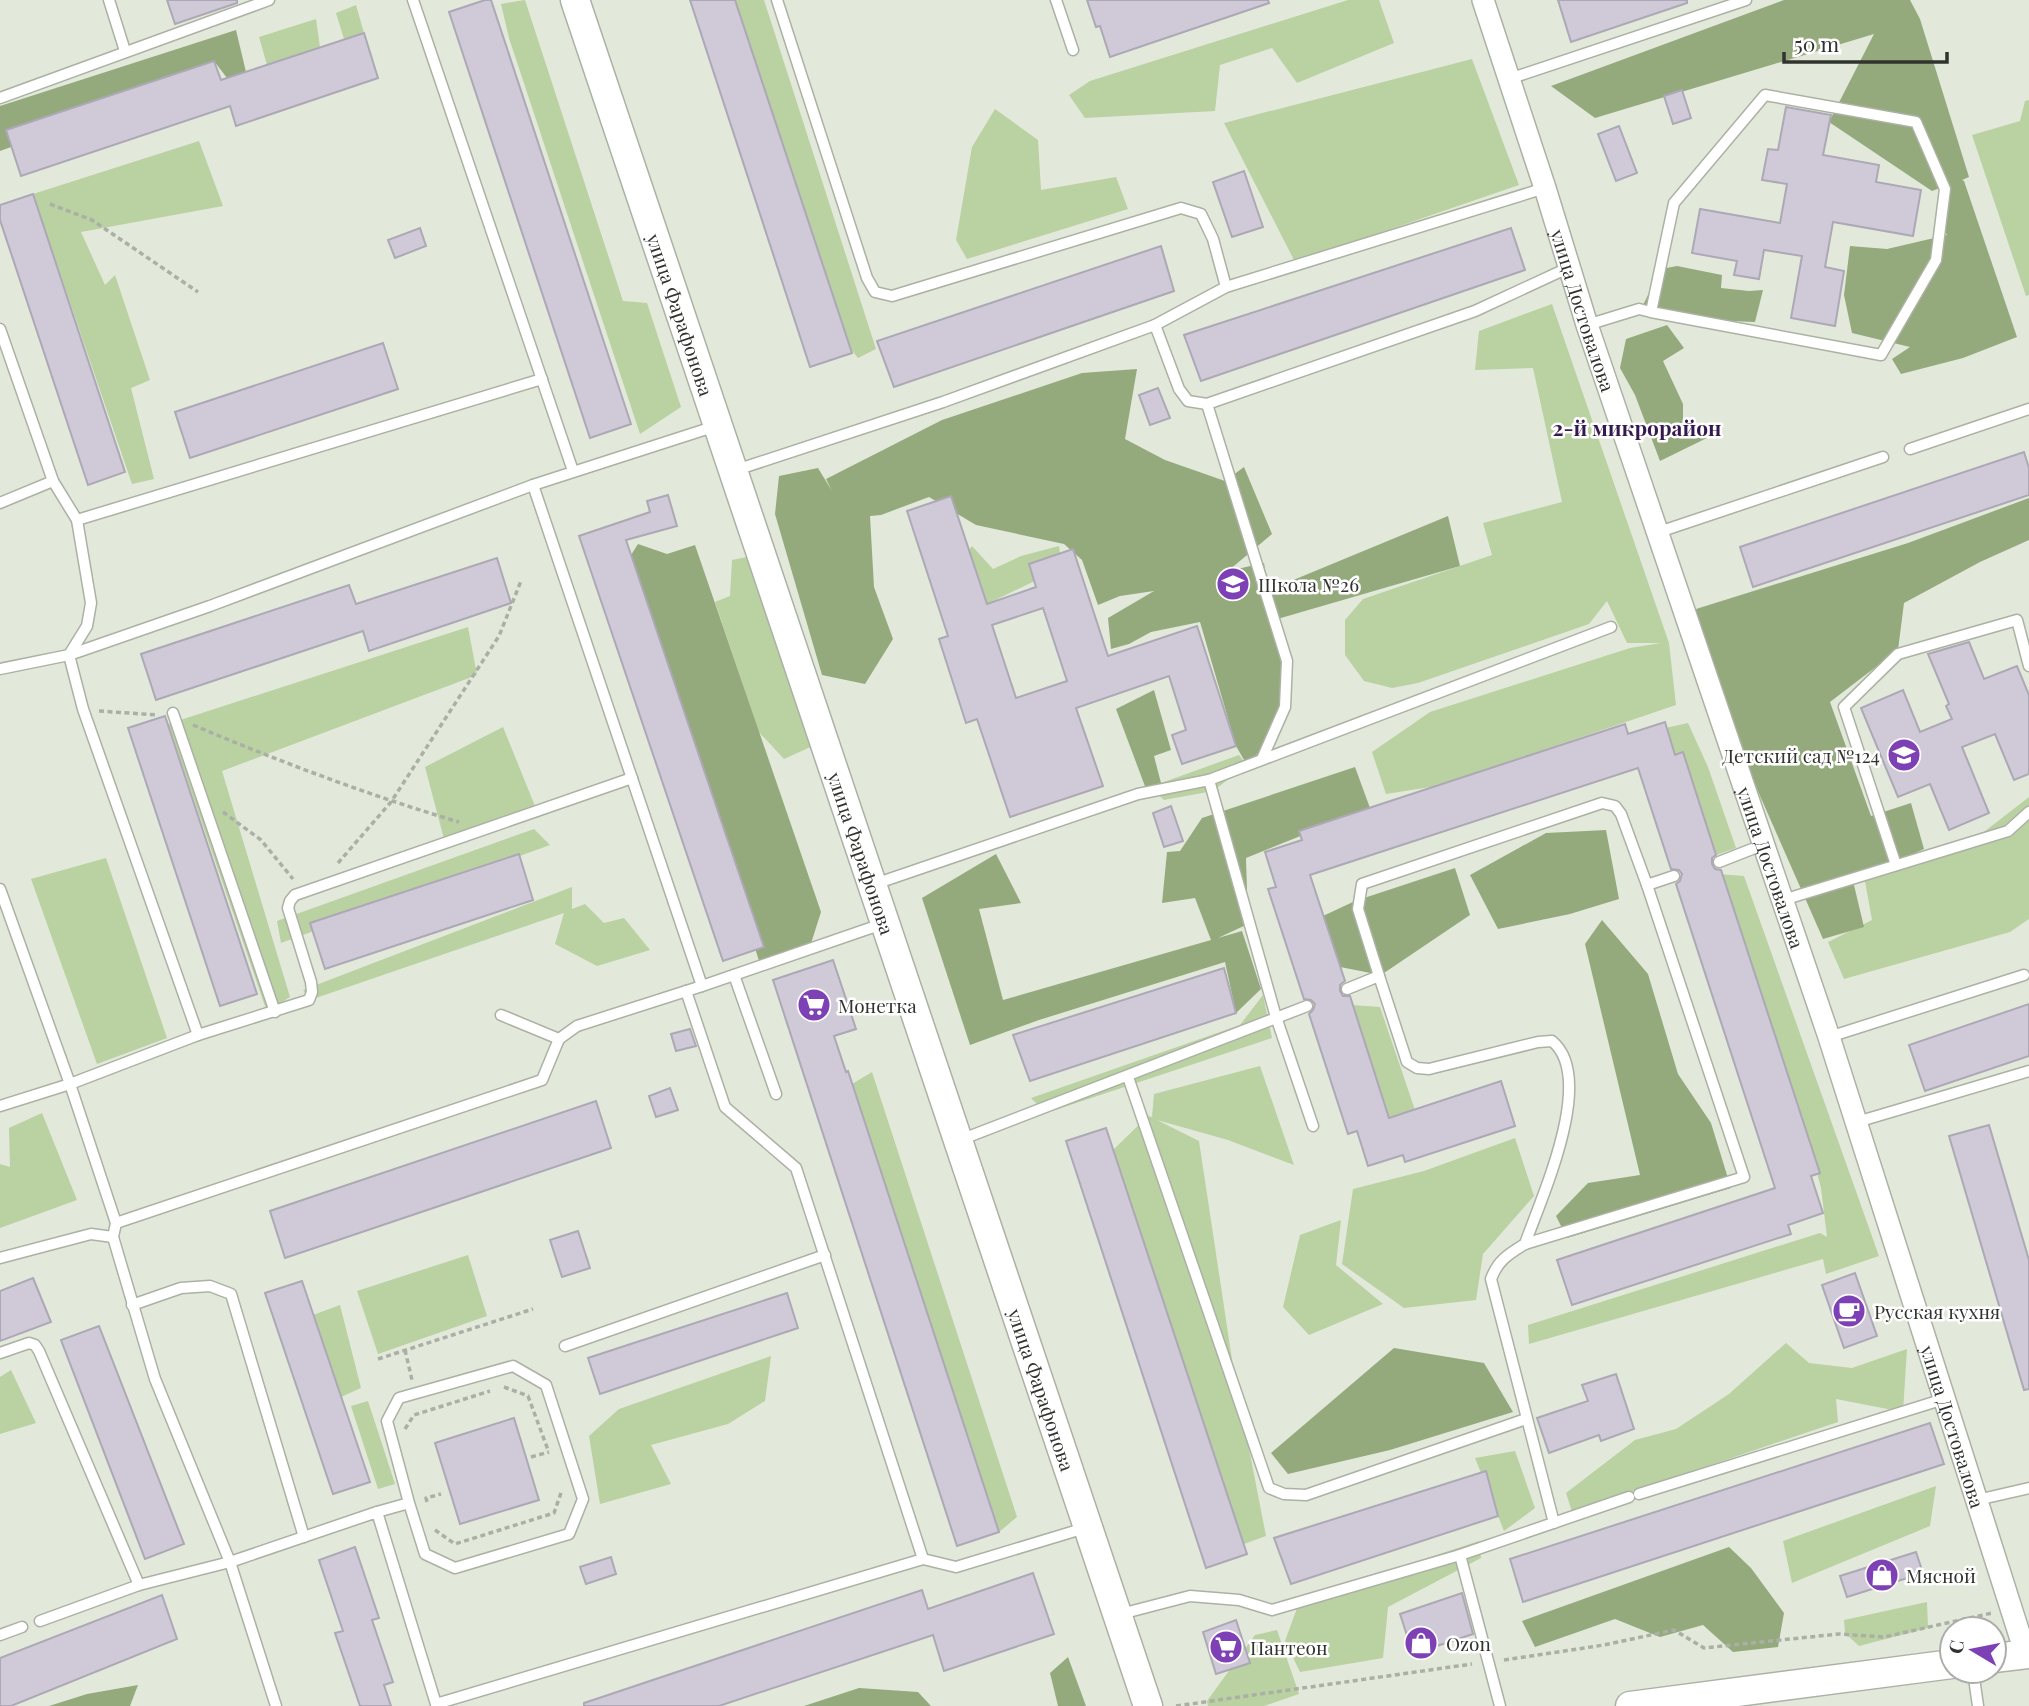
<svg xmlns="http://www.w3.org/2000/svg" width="2029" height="1706" viewBox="0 0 2029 1706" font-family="'Playfair Display',serif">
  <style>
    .green { fill: #bad1a2 }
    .forest { fill: #94aa7c }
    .building { fill: #d0cad8; stroke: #ada8b5; stroke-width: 2; fill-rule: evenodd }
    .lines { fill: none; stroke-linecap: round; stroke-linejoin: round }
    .lane-casing { stroke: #abb2a4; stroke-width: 13 }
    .street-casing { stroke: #abb2a4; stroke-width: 24 }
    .secondary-casing { stroke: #abb2a4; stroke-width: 31 }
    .path { stroke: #aab0a5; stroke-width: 3.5; stroke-dasharray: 5 3.5; stroke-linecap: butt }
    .lane { stroke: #fff; stroke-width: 10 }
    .street { stroke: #fff; stroke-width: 21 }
    .secondary { stroke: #fff; stroke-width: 28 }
    .labels { text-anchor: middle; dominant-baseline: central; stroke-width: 5; stroke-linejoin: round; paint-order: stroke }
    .street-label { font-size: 19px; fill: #31332e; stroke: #fff }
    .poi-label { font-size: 19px; fill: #31332e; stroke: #fff; text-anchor: start }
    .neighbourhood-label { font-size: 21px; font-weight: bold; fill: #361851; stroke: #fff }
  </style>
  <rect width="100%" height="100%" fill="#e2e9db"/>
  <g class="green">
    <path d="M525,0L623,301L647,303L681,407L640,434L509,38L501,4Z"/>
    <path d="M735,0H764L876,349L858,358L850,348Z"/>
    <path d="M1348,0H1379L1394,43L1297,83L1272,48L1220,65L1215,111L1085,118L1069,95L1090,81Z"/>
    <path d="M356,5L364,33L344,39L336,13Z"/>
    <path d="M316,19L320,47L267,65L259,37Z"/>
    <path d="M1472,59L1519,185L1295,262L1224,123Z"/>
    <path d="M2029,100V295L2026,296L1972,135L2020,121L2025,101Z"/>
    <path d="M995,109L1038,140L1041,190L1116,177L1128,209L967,259L956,240L972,147Z"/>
    <path d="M199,141L223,206L81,232L105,285L115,275L150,380L131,388L154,479L132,484L33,194Z"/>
    <path d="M1552,304L1669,643L1676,705L1437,786L1386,794L1372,752L1430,712L1630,648L1661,643H1627L1607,601L1589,624L1418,683L1392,688L1364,681L1345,655V620L1363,599L1492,555L1483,523L1562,502L1533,368L1475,370L1479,331Z"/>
    <path d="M972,546L993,569L1021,556L1059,546L1062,568L987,604L969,550Z"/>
    <path d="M752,556L817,744L784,759L759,732L715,602L730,596L732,560Z"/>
    <path d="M468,627L477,675L222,771L290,997L267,1012L168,724Z"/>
    <path d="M1688,723L1708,767L1736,848L1716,855L1661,729Z"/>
    <path d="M503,727L537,811L444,839L425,767Z"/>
    <path d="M1239,755L1247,765L1213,791L1164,800L1150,787Z"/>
    <path d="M2029,797V919L2010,932L1844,979L1828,942L1872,920L1864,876L1893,872L1980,835Z"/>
    <path d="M534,829L550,845L281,943L277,921Z"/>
    <path d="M106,858L167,1038L97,1064L31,879Z"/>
    <path d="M1717,874L1744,876L1879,1256L1826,1274L1823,1259L1529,1344L1528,1325L1820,1233L1827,1237L1821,1188L1805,1127Z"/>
    <path d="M572,887V909L585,904L604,923L624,918L650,950L597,966L555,944L564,913L310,1000L303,990Z"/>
    <path d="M1263,995L1272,1038L1046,1113L1031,1098L1240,1025Z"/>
    <path d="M1352,1005L1380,1007L1415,1110L1389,1118Z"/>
    <path d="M1260,1066L1294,1165L1228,1140L1157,1120L1199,1141L1233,1366L1266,1536L1244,1544L1113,1150L1148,1116L1152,1117L1154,1094Z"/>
    <path d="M872,1072L1017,1517L999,1532L852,1084Z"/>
    <path d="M42,1113L77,1200L0,1228V1164L10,1167L9,1128Z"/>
    <path d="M1515,1138L1534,1196L1483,1254L1476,1300L1404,1308L1342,1264L1353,1189L1424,1171Z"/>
    <path d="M1341,1220L1336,1265L1383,1304L1309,1335L1283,1307L1300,1235Z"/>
    <path d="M468,1255L487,1316L378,1354L357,1291Z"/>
    <path d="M340,1305L361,1388L341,1397L313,1315Z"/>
    <path d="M1786,1343L1809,1363L1852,1368L1907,1349L1903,1412L1836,1399L1838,1422L1572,1512L1566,1493L1635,1440L1676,1429L1729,1394Z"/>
    <path d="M771,1356L765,1401L728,1424L651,1445L671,1484L600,1504L589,1436L619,1409Z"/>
    <path d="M11,1370L36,1423L0,1434V1377Z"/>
    <path d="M368,1401L395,1484L378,1489L351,1406Z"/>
    <path d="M1515,1451L1535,1508L1504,1531L1475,1458Z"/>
    <path d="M1936,1486L1930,1526L1792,1583L1783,1541Z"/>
    <path d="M1479,1541L1481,1558L1388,1607L1383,1658L1300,1672L1285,1641L1300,1600Z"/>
    <path d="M1927,1602L1928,1628L1859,1646L1845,1633L1844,1620Z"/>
    <path d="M1277,1630L1299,1694L1264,1706H1208L1207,1701L1255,1635Z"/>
  </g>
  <g class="forest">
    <path d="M1784,0H1910L1920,19L1969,177L1962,180L1964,181L2017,337L1963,358L1901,374L1892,359L1910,347L1852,333L1844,295L1850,246L1887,249L1947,235L1937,217L1940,188L1932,191L1829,122L1874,34L1595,118L1551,86Z"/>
    <path d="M236,30L246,72L227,78L214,61L78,106L11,147L0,151V106Z"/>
    <path d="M1677,266L1722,275L1721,288L1749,291L1763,290L1755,322L1683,319L1643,305L1661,269Z"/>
    <path d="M1667,325L1684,348L1663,361L1683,404V433L1709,437L1660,461L1635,395L1620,368L1626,339Z"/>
    <path d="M1137,369L1125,439L1165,460L1225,481L1244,467L1272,534L1228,571L1264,563L1271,607L1274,588L1448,516L1460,566L1274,620L1290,683L1272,738L1247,765L1236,746L1200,622L1151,632L1129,644L1111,649L1108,618L1154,591L1120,596L1098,605L1082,560L1064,544L976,525L929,497L881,515L870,516L874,587L893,639L865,684L822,675L775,514L779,476L818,468L832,491L826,479L942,420L1082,373Z"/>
    <path d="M2029,498V540L1980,562L1904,603L1898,650L1830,702L1871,816L1911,803L1924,849L1853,881L1864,927L1823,939L1680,614L1908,543Z"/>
    <path d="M638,544L667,554L695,545L821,912L807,956L760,964L631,555Z"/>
    <path d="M1154,690L1171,750L1154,756L1161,783L1146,789L1116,709Z"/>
    <path d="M1355,767L1370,808L1246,858L1248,924L1218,938L1242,931L1261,989L1236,1013L1225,962L1039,1020L970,1045L922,898L996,854L1021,903L979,909L1003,1000L1211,940L1195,898L1162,903L1167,852L1180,851L1202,818Z"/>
    <path d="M1606,830L1619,899L1570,914L1498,929L1470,875L1546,833Z"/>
    <path d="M1455,868L1470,915L1381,975L1340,967L1323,916L1355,901Z"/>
    <path d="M1602,920L1648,974L1678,1074L1711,1123L1731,1188L1567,1238L1556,1216L1588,1183L1640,1175L1585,944Z"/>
    <path d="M1394,1348L1484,1363L1513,1412L1390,1450L1288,1474L1271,1453Z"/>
    <path d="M1729,1547L1751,1568L1784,1613L1778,1647L1733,1652L1703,1625L1660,1637L1615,1619L1535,1647L1522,1621Z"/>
    <path d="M1068,1657L1086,1706H1058L1050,1673Z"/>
    <path d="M138,1685L130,1706H49L87,1694Z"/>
    <path d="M859,1688L918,1692L931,1706H804Z"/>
  </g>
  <g class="building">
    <path d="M167,0H237V3L175,24Z"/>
    <path d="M485,0H491L631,424L590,438L449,12Z"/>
    <path d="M690,0H735L852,353L810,367Z"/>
    <path d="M1087,0H1268L1269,3L1110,57L1100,26L1096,27Z"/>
    <path d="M1558,0H1687V3L1571,42Z"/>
    <path d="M364,33L378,78L236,126L230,106L21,176L6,130L214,61L221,80Z"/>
    <path d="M1682,90L1691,118L1673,124L1664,96Z"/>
    <path d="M1786,107L1831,115L1823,155L1879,165L1876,182L1921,190L1913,236L1833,222L1825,267L1844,271L1835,326L1791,318L1802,256L1764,250L1759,279L1734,275L1737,261L1692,253L1700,209L1780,223L1787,184L1762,180L1768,149L1778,150Z"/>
    <path d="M1619,126L1637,173L1616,181L1598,134Z"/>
    <path d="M1244,171L1263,227L1232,237L1213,182Z"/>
    <path d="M33,194L125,472L88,485L0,220V205Z"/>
    <path d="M420,228L426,246L395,258L388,240Z"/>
    <path d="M1511,228L1525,270L1201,381L1184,335Z"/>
    <path d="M1161,246L1174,291L894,387L877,341Z"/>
    <path d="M383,343L398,389L190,458L175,412Z"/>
    <path d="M1158,388L1170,418L1150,425L1139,395Z"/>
    <path d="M2024,452L2029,468V495L1753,587L1740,547Z"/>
    <path d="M668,495L677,526L626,540L764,947L723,961L579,536L650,512L647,501Z"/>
    <path d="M951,496L987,604L1036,587L1029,564L1073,549L1108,656L1197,626L1236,746L1182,764L1172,735L1186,730L1169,676L1076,708L1103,786L1010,817L977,719L966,723L939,639L948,636L907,511ZM1043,608L1067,681L1016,698L992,625Z"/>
    <path d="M497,558L511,603L369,651L363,631L156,700L141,654L349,585L356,604Z"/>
    <path d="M1969,642L1984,679L2017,666L2029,695V774L2014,780L1995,734L1962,747L1989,813L1949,830L1930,784L1898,797L1861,708L1903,690L1920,732L1952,719L1946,706L1949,704L1928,654Z"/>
    <path d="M165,716L257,994L220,1006L128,728Z"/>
    <path d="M1665,722L1675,755L1683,752L1716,855L1712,858V864L1715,869L1721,870L1820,1173L1811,1176L1823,1213L1788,1225L1791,1234L1572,1305L1557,1260L1775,1188L1676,884L1680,881L1682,874L1679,870L1671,869L1638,768L1310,875L1345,981L1340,985V991L1343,996H1350L1389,1118L1501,1081L1515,1126L1405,1162L1403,1155L1368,1166L1357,1131L1348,1134L1309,1014L1313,1010L1315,1004L1311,1000L1304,999L1268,889L1276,887L1265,852L1302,840L1299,831L1625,724L1628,734Z"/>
    <path d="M1171,806L1183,841L1164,847L1153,813Z"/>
    <path d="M519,854L533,900L325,969L310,923Z"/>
    <path d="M833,960L856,1029L834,1036L846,1072L848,1071L852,1083L999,1532L957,1546L773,980Z"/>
    <path d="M1224,968L1236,1013L1030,1081L1013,1035Z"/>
    <path d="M2029,1004V1056L1925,1091L1909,1045Z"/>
    <path d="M690,1029L696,1046L676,1051L671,1034Z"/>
    <path d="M670,1088L678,1110L656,1117L649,1096Z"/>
    <path d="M596,1101L611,1148L285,1258L270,1211Z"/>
    <path d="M1989,1125L2029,1260V1389L2024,1390L1949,1136Z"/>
    <path d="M1106,1128L1247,1554L1206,1568L1066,1141Z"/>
    <path d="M578,1231L590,1268L562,1277L550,1240Z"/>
    <path d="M1855,1273L1877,1336L1844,1348L1822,1285Z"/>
    <path d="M33,1278L51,1322L0,1341V1291Z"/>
    <path d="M302,1281L370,1482L333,1494L265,1293Z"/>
    <path d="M787,1293L798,1328L600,1394L588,1358Z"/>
    <path d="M99,1326L184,1544L145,1559L61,1340Z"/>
    <path d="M1616,1374L1634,1429L1601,1441L1599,1435L1549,1453L1537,1418L1588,1401L1582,1385Z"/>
    <path d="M514,1418L539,1500L460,1524L435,1443Z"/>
    <path d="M1930,1423L1944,1464L1523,1602L1510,1559Z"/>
    <path d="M1486,1471L1498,1516L1291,1584L1274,1538Z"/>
    <path d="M355,1547L379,1618L372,1620L393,1682L384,1685L391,1706H360L335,1633L343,1631L319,1560Z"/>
    <path d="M1916,1552L1923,1573L1847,1597L1840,1576Z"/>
    <path d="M611,1557L616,1574L586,1584L580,1567Z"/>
    <path d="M1033,1573L1054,1634L944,1671L933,1635L719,1706H584V1703L922,1590L928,1609Z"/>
    <path d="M1462,1593L1473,1634L1413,1654L1400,1614Z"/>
    <path d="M162,1595L177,1639L11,1706H0V1658Z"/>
    <path d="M1236,1620L1250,1663L1216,1674L1203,1632Z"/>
  </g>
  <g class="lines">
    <defs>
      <g id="lane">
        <path d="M109,0L125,51"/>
        <path d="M413,0L573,471"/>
        <path d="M777,0L867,278L875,292L892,296L1181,208L1201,214L1213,239L1226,287"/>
        <path d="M1056,0L1073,50"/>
        <path d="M1509,79L1746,0"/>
        <path d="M0,98L269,0"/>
        <path d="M1155,325L1179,389L1188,401L1207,404L1475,311L1570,267"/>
        <path d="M1587,325L1639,309L1651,312L1881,355L1936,260L1945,189L1916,122L1765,95L1674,203L1651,312"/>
        <path d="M0,329L53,481L77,520L91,603L87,626L69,655L83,709L198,1035"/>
        <path d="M1207,404L1287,661L1285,707L1262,759"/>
        <path d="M1910,449L2029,409"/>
        <path d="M733,471L943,402L1155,325L1226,287L1545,188"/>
        <path d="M533,485L702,986"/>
        <path d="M0,503L53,481"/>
        <path d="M77,520L542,379"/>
        <path d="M1659,532L1883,457"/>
        <path d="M0,669L69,655L210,606L533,485L716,426"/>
        <path d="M173,713L275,1012"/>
        <path d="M1209,780L1611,627"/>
        <path d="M1719,862L1765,844"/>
        <path d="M1896,865L1844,707L1898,654L2017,620L2029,666"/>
        <path d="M872,885L1138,794L1209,780L1276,1017L1313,1126"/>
        <path d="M0,889L70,1084L116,1223L113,1237L155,1379L230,1562L276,1706"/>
        <path d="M1783,900L2008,831L2029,812"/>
        <path d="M734,975L776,1094"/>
        <path d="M1379,976L1407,1062L1417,1068L1429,1069L1538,1042L1552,1041C1597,1078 1541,1198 1525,1244"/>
        <path d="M1347,989L1379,976L1358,909L1362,884L1602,803L1615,806L1621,814L1647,885L1674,876"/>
        <path d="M686,991L725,1107L796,1168L923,1559"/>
        <path d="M501,1015L559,1039"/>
        <path d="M1829,1037L2024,975"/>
        <path d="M1128,1077L1269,1488L1284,1494L1306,1495L1526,1419"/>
        <path d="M0,1106L70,1084L198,1035L309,1000L312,992L311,982L288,908L290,901L295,895L632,778"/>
        <path d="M1857,1122L2029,1071"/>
        <path d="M960,1140L1307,1006"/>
        <path d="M116,1223L542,1080L559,1039L577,1026L702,986L885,923"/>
        <path d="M0,1258L91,1234L113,1237"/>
        <path d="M132,1305L181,1288L210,1286L231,1294L304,1537"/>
        <path d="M565,1346L825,1255"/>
        <path d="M0,1353L29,1343L35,1345L39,1351L139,1585"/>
        <path d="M1639,1494L1944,1399"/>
        <path d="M1977,1500L2029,1488"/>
        <path d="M377,1512L409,1503L387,1421L399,1398L513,1366L546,1385L583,1499L569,1534L455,1568L425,1554L409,1503"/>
        <path d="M1554,1523L1491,1279C1498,1260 1509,1254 1525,1244L1744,1177L1647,885"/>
        <path d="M1460,1555L1500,1706"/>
        <path d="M1117,1615L1190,1596L1239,1600L1272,1610L1460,1555L1629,1497"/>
        <path d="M40,1621L139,1585L230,1562L377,1512L436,1704L923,1559L956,1567L1085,1528"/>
        <path d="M0,1635L22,1627"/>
        <path d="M1973,1671L1978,1706"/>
      </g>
      <g id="street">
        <path id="s1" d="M1483,0L1545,188L1587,325L1829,1037L2026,1655"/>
      </g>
      <g id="secondary">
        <path id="s2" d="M575,0L1148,1706"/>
        <path d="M1994,1658L2029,1654"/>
        <path d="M1630,1706L1952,1664"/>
      </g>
    </defs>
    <use href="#lane" class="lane-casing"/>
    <use href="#street" class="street-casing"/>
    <use href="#secondary" class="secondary-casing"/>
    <g class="path">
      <path d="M50,204L92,220L198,292"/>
      <path d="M99,711L158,715"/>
      <path d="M193,725C281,762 368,795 459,822"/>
      <path d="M223,812L261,840L293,879"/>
      <path d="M338,863L391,802L499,636L521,581"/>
      <path d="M405,1350L412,1380"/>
      <path d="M378,1359L533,1309"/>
      <path d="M504,1387L528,1396L548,1450"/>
      <path d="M405,1429L414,1415L490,1391"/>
      <path d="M531,1457L549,1452"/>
      <path d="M427,1502L426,1498L441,1494"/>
      <path d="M435,1530L455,1544L554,1513L562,1490"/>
      <path d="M1504,1660L1604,1645L1674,1630L1704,1648L1839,1634L1884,1637L1992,1613"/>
      <path d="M1176,1706L1472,1664"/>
    </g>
    <use href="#lane" class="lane"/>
    <use href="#street" class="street"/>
    <use href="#secondary" class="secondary"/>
  </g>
  <defs>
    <symbol id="school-disc" viewBox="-11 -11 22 22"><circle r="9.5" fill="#7e40b5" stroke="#fff"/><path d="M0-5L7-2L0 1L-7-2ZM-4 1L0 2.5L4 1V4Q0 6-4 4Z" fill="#fff"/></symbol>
    <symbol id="supermarket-disc" viewBox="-11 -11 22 22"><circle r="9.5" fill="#7e40b5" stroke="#fff"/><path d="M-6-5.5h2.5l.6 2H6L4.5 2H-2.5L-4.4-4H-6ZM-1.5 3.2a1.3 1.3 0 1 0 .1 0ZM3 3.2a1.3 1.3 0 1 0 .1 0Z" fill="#fff"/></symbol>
    <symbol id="cafe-disc" viewBox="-11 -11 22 22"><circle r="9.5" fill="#7e40b5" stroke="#fff"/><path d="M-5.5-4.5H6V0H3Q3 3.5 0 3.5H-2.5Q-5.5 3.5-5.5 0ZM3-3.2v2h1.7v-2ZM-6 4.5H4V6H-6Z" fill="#fff"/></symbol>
    <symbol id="shop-disc" viewBox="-11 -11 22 22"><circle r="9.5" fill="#7e40b5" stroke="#fff"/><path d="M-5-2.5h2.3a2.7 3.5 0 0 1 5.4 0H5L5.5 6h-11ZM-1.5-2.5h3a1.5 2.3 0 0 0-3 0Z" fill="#fff"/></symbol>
  </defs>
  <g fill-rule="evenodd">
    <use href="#school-disc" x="1214" y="565" width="38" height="38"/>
    <use href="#school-disc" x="1885" y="736" width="38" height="38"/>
    <use href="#supermarket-disc" x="795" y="986" width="38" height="38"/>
    <use href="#cafe-disc" x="1830" y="1292" width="38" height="38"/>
    <use href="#shop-disc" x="1863" y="1556" width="38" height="38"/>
    <use href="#shop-disc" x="1402" y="1624" width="38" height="38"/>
    <use href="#supermarket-disc" x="1207" y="1628" width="38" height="38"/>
  </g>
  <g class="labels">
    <g class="street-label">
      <text stroke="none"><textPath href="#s1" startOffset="326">улица Достовалова</textPath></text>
      <text stroke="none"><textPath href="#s2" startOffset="332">улица Фарафонова</textPath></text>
      <text stroke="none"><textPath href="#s2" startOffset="900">улица Фарафонова</textPath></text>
      <text stroke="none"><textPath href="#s1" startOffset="914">улица Достовалова</textPath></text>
      <text stroke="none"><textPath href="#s2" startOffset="1466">улица Фарафонова</textPath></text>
      <text stroke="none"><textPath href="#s1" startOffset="1502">улица Достовалова</textPath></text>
    </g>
    <g class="poi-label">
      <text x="1258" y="584">Школа №26</text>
      <text x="1880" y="755" text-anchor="end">Детский сад №124</text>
      <text x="838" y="1005">Монетка</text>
      <text x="1874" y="1311">Русская кухня</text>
      <text x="1906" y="1575">Мясной</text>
      <text x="1446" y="1643">Ozon</text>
      <text x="1250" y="1647">Пантеон</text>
    </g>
    <g class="neighbourhood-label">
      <text x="1637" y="427">2-й микрорайон</text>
    </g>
  </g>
  <g transform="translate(1973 1650) rotate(280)"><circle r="33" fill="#ffffff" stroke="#adadab" stroke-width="2"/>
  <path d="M0-5L12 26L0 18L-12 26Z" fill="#7e40b5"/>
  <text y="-10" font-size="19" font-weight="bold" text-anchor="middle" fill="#31332e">С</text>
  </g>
  <path d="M1784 52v10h163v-10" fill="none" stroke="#31332e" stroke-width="3.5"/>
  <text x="1794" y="52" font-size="21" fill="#31332e" stroke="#ffffff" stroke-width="5" paint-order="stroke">50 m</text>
</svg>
